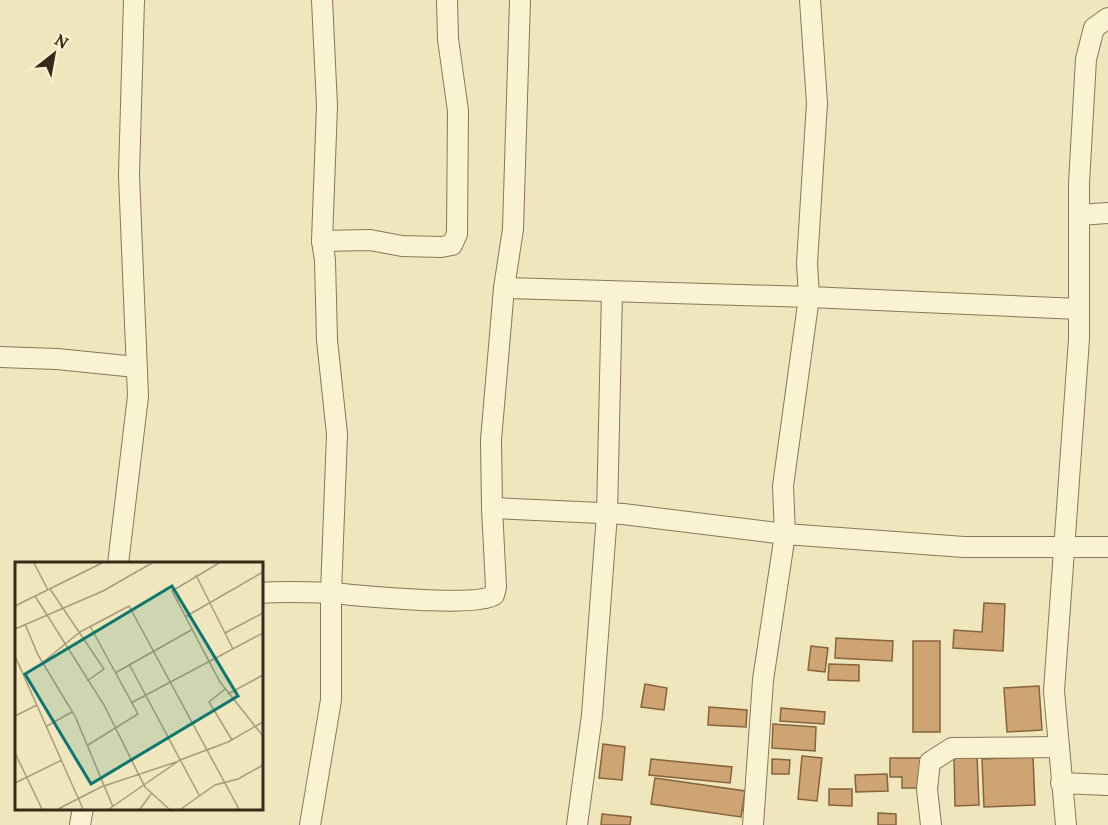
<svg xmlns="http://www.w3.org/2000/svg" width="1108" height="825" viewBox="0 0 1108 825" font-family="Lora,serif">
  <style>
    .building { fill: #cea472; stroke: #87633c; stroke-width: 1.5 }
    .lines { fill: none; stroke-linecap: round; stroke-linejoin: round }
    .street-casing { stroke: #877756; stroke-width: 22 }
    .street { stroke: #faf3d1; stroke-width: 20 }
    .inset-road { fill: none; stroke: #a59c7d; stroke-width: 1.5 }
    .view { fill: #0f766e; fill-opacity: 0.15; stroke: #0f766e; stroke-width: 3 }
    .inset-edge { fill: none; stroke: #362c1b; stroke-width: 3 }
  </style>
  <rect width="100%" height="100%" fill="#efe6be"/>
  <g class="building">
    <path d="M984,603L1005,604L1003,651L953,648L954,630L982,632Z"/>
    <path d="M836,638L893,641L892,661L835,658Z"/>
    <rect x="913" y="641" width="27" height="91"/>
    <path d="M811,646L828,648L825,672L808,670Z"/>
    <path d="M829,664L859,665V681L828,680Z"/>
    <path d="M645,684L667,688L664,710L641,707Z"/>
    <path d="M1039,686L1042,730L1007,732L1004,688Z"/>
    <path d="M709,707L747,710L746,727L708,725Z"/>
    <path d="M781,708L825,712L824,724L780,721Z"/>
    <path d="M773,724L816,727L815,751L772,748Z"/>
    <path d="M603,744L625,747L622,780L599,778Z"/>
    <path d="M802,756L822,758L817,801L798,799Z"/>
    <path d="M977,756L979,805L955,806L954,757Z"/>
    <path d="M1033,757L1035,805L984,807L982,759Z"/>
    <path d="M890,758H922V788H902V777H890Z"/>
    <path d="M651,759L732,767L730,783L649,775Z"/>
    <path d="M772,759L790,760L789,774H772Z"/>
    <path d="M887,774L888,791L856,792L855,775Z"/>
    <path d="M655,778L745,791L741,817L651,804Z"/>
    <path d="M829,789H852V806L829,805Z"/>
    <path d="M878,813L896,814V825H878Z"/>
    <path d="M602,814L631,817L630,825H601Z"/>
  </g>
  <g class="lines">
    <defs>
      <g id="street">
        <path d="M1079,215L1108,213"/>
        <path d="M322,241L370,240L402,246L441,247L452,245L457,234L458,111L448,39L447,0"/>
        <path d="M504,288L809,297L1079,309"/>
        <path d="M0,357L57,359L136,367"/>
        <path d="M492,508L623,514L785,534L964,547H1108"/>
        <path d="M118,564L138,396L129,175L134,0"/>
        <path d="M261,593C284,591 307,592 330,593C359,595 475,608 494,595L496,587L492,508L491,440L504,288L513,229L520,0"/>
        <path d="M1061,783L1108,785"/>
        <path d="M80,825L83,808"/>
        <path d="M310,825L331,700V593L337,434L327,340L325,260L322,241L327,106L322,0"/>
        <path d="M577,825L592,715L607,514L612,292"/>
        <path d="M753,825L763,680L785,534L783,486L809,297L807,263L817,103L810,0"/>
        <path d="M931,825L927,789L930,762L952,748L1059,747"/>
        <path d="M1066,825L1054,691L1079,339V183L1086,59L1094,28L1108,18"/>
      </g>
    </defs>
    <use href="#street" class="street-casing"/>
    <use href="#street" class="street"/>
  </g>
  <g transform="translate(15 562)">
    <rect width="248" height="248" fill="#efe6be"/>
    <path class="inset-road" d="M19,1L33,28M204,1L157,29L205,120L248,174M181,13L218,87M35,27L89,107L72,119M20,34L89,143L130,225L154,247M0,44L87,1M170,55L248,10M10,62L23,93L60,154L98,245M0,67L88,29L137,1M210,71L248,51M0,94L68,247M27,101L65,70L114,44L224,247M114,102L184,233M100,111L178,67M210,127L194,140L217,178M213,132L248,113M116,141L248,71M0,154L22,143M32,164L57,150M73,183L123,152L75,64M0,191L27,247M0,221L47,198M43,247L86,225L164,199M94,247L165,198L213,180L248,160M125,247L136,232M166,247L200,223L223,217L248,203"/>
    <path class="view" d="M157,24L223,134L76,222L10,112Z"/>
    <rect width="248" height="248" class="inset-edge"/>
  </g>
  <g transform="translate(54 54) rotate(31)" stroke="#f6f0ce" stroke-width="4.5" paint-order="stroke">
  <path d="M0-4.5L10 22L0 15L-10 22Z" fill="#362c1b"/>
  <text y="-9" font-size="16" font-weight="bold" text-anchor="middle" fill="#362c1b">N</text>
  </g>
</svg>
